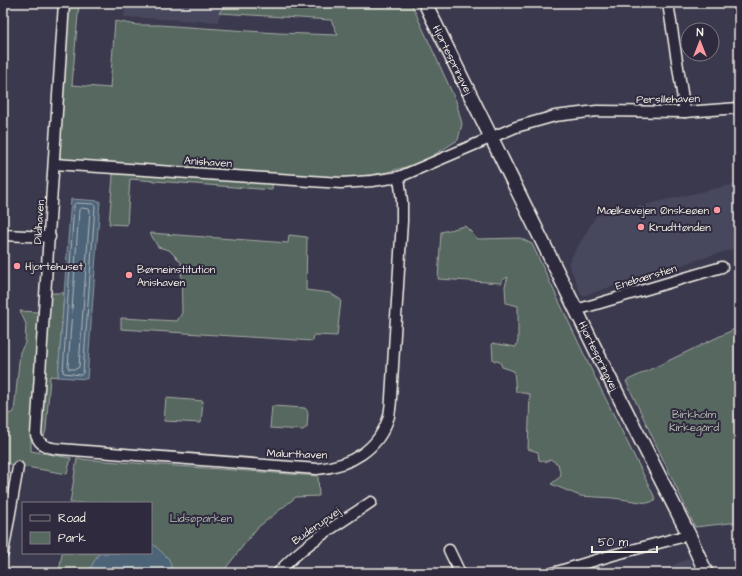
<svg xmlns="http://www.w3.org/2000/svg" width="742" height="576" viewBox="0 0 742 576" font-family="'Architects Daughter',sans-serif">
  <style>
    .built { fill: #47465d }
    .green { fill: #576860; stroke: #a6aca4 }
    .water { fill: #4d6478; stroke: #909ca5 }
    .lines { fill: none; stroke-linecap: round; stroke-linejoin: round }
    .shore { stroke: #b1b9bb; stroke-width: 1 }
    .minor-casing { stroke: #f4f1e8; stroke-width: 13 }
    .tertiary-casing { stroke: #f4f1e8; stroke-width: 16 }
    .minor { stroke: #2f2a3d; stroke-width: 10 }
    .tertiary { stroke: #2f2a3d; stroke-width: 13 }
    .poi-dot { fill: #ff9aa2; stroke: #2f2a3d; stroke-width: 1.5 }
    .labels { text-anchor: middle; dominant-baseline: central; stroke-width: 4; stroke-linejoin: round; paint-order: stroke }
    .street-label { font-size: 11px; fill: #f4f1e8; stroke: #2f2a3d }
    .poi-label { font-size: 11px; fill: #f4f1e8; stroke: #2f2a3d; text-anchor: start }
    .park-label { font-size: 11px; fill: #b5bab2; stroke: #2f2a3d }
  </style>
  <rect width="100%" height="100%" fill="#3b394e"/>
  <filter id="ink" filterUnits="userSpaceOnUse"><feTurbulence type="fractalNoise" baseFrequency=".025" numOctaves="2"/><feDisplacementMap in="SourceGraphic" scale="8" xChannelSelector="R" yChannelSelector="G"/><feConvolveMatrix kernelMatrix="1 2 1 2 8 2 1 2 1" color-interpolation-filters="sRGB"/></filter>
  <g filter="url(#ink)">
    <g class="built">
      <path d="M125,3H222L218,22L124,17Z"/>
      <path d="M739,183V247L582,296L568,263L596,216Z"/>
      <path d="M689,558L696,573H656Z"/>
    </g>
    <g class="green">
      <path d="M68,3H79L72,85L110,88L115,21L137,25H159L278,33L338,35L331,20L219,13L227,3H411L456,101L462,124L458,140L421,163L383,173L339,179L273,173L272,190L130,179L127,225L109,224L114,164L67,161L59,157Z"/>
      <path d="M465,226L478,239L520,238L532,244L590,367L656,500L648,503L613,498L580,496L551,484L561,476L558,464L550,459L546,462L539,460L538,452L528,449L530,394L516,392L514,371L502,367L500,362L493,360L492,343L516,347L518,340V306L506,303L505,286L508,277L502,280V283L438,279L441,232Z"/>
      <path d="M150,233L288,243L289,235L307,237L306,290L330,293L341,300L337,336L314,335L313,341L121,329V318L177,321L182,313L181,262L169,250L158,247Z"/>
      <path d="M40,293H64L58,377L50,376L46,430L43,440L31,439V451L71,458L67,474L3,463V416L14,412L20,352L25,343L26,324L20,311L38,312Z"/>
      <path d="M739,327V522L695,527L626,381Z"/>
      <path d="M166,398L203,401L201,423L164,421Z"/>
      <path d="M272,406L305,408L308,412L307,427L303,430L270,428Z"/>
      <path d="M77,459L318,476L319,496L296,497L257,528L222,573H59L62,553H151V503H70Z"/>
    </g>
    <g class="water">
      <path d="M71,199L100,201L87,379L58,377Z"/>
      <path d="M151,542L169,559L173,573H88L97,556L101,553H151Z"/>
    </g>
    <g class="lines">
      <g class="shore">
        <path d="M76,203L94,204L95,206L83,373L81,375L64,373L63,372L74,205Z"/>
        <path d="M81,208L89,209L90,211L79,367L76,369H69L68,367L79,210Z"/>
      </g>
      <defs>
        <g id="minor">
          <path d="M64,3L36,435C40,446 48,448 60,449L317,469C350,466 379,450 389,416C390,410 391,403 391,398L402,221V201L399,177"/>
          <path d="M668,3L685,112"/>
          <path d="M54,164L341,183L372,181L399,177L516,127L555,116L597,111L685,112L739,108"/>
          <path d="M3,235L50,237"/>
          <path d="M576,310L722,267"/>
          <path d="M449,550L460,573"/>
          <path d="M3,553L18,467"/>
          <path d="M278,573C303,544 339,524 371,502"/>
          <path d="M553,573L613,555L689,535"/>
        </g>
        <g id="tertiary">
          <path id="s1" d="M425,3L615,389L689,535L706,573"/>
        </g>
      </defs>
      <use href="#minor" class="minor-casing"/>
      <use href="#tertiary" class="tertiary-casing"/>
      <use href="#minor" class="minor"/>
      <use href="#tertiary" class="tertiary"/>
    </g>
  </g>
  <g class="poi-dot">
    <circle cx="717" cy="210" r="4"/>
    <circle cx="641" cy="227" r="4"/>
    <circle cx="17" cy="266" r="4"/>
    <circle cx="129" cy="275" r="4"/>
  </g>
  <g class="labels">
    <g class="street-label">
      <text stroke="none"><textPath href="#s1" startOffset="63">Hjortespringvej</textPath></text>
      <text transform="translate(668 99) rotate(-1)">Persillehaven</text>
      <text transform="translate(208 162) rotate(4)">Anishaven</text>
      <text transform="translate(39 222) rotate(-86)">Dildhaven</text>
      <text transform="translate(646 277) rotate(-17)">Enebærstien</text>
      <text stroke="none"><textPath href="#s1" startOffset="393">Hjortespringvej</textPath></text>
      <text transform="translate(297 454) rotate(2)">Malurthaven</text>
      <text transform="translate(316 526) rotate(-35)">Buderupvej</text>
    </g>
    <g class="poi-label">
      <text x="709" y="210" text-anchor="end">Mælkevejen Ønskeøen</text>
      <text x="649" y="227">Krudttønden</text>
      <text x="25" y="266">Hjortehuset</text>
      <text x="137" y="269">Børneinstitution<tspan x="137" dy="13">Anishaven</tspan></text>
    </g>
    <g class="park-label">
      <text x="694" y="414">Birkholm<tspan x="694" dy="13">Kirkegård</tspan></text>
      <text x="201" y="518">Lidsøparken</text>
    </g>
  </g>
  <rect width="742" height="576" fill="none" stroke="#2f2a3d" stroke-width="16"/>
  <rect x="8" y="8" width="726" height="560" fill="none" stroke="#f4f1e8" stroke-width="1.5" filter="url(#ink)"/>
  <rect x="22" y="502" width="130" height="52" fill="#2f2a3d" stroke="#7e7a81"/>
  <rect x="30" y="515" width="20" height="6" fill="#2f2a3d" stroke="#7e7a81"/>
  <text x="58" y="522" font-size="12" fill="#f4f1e8">Road</text>
  <rect x="30" y="532" width="20" height="12" fill="#576860" stroke="#7e7a81"/>
  <text x="58" y="542" font-size="12" fill="#f4f1e8">Park</text>
  <g transform="translate(700 42)"><circle r="19" fill="#2f2a3d" stroke="#7e7a81"/>
  <path d="M0-3L7 15L0 10L-7 15Z" fill="#ff9aa2"/>
  <text y="-6" font-size="11" font-weight="bold" text-anchor="middle" fill="#f4f1e8">N</text>
  </g>
  <path d="M592 546v6h65v-6" fill="none" stroke="#f4f1e8" stroke-width="2"/>
  <text x="598" y="546" font-size="12" fill="#f4f1e8" stroke="#2f2a3d" stroke-width="3" paint-order="stroke">50 m</text>
</svg>
